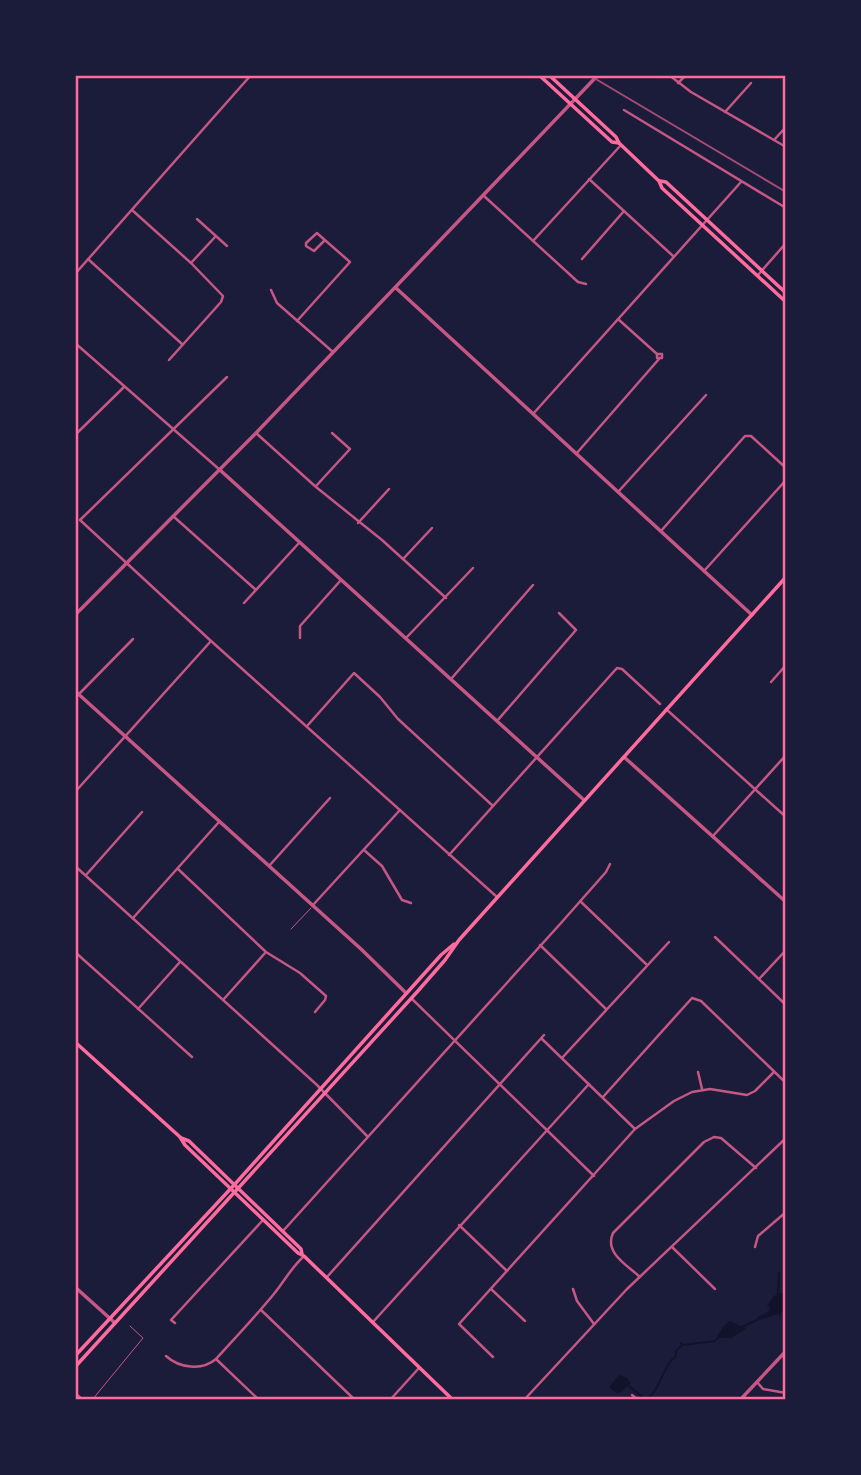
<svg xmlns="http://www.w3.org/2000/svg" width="861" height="1475" viewBox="0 0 861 1475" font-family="Montserrat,sans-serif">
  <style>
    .water { fill: #12122b }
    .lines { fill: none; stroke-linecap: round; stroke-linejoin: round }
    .stream { stroke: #12122b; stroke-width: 2 }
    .service { stroke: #c65784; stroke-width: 1 }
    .minor { stroke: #c65784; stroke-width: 2.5 }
    .tertiary { stroke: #c65784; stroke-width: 3.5 }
    .secondary { stroke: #ff6b9d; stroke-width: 3.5 }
    .rail { stroke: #a44b75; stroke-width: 2 }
    .neatline { fill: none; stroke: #ff6b9d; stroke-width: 2.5 }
  </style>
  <rect width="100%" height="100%" fill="#1b1b3a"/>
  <g class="water">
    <path d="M780,1293H786V1310L781,1313L780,1317L778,1314L760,1320L757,1317L768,1312L770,1308L767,1306L774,1296Z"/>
    <path d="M730,1321L746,1329L731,1338H720L714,1342L723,1327Z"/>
    <path d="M619,1375L627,1378L631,1383L621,1392L616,1393L609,1387Z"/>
  </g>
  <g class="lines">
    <g class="stream">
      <path d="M778,1294L779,1273"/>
      <path d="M742,1327L759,1319"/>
      <path d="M683,1345L715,1341"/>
      <path d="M629,1386L645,1399C660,1394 661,1367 676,1356V1351L682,1345L681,1343"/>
    </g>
    <g class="service">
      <path d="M291,929L311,908"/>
      <path d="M92,1400L143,1338L130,1326"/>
    </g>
    <g class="minor">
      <path d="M669,75L691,92L786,147"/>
      <path d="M678,83L686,75"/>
      <path d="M624,110L786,208"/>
      <path d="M725,112L751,83"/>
      <path d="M774,140L786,127"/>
      <path d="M589,179L673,256"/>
      <path d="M484,196L578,282L586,284"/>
      <path d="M132,210L191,263L223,296L221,302L169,360"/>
      <path d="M197,219L227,246"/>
      <path d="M533,241L621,145"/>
      <path d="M88,259L182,344"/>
      <path d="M582,259L624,211"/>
      <path d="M191,263L215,237"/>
      <path d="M75,274L251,75"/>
      <path d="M758,275L786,243"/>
      <path d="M271,290L277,303L333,352"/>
      <path d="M618,319L657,354H662V358H657V354"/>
      <path d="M297,321L350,262L318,234L317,233L306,243V246L314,251L325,240"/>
      <path d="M75,343L220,470"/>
      <path d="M227,377L80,520L211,641L497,897"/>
      <path d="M533,414L741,182"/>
      <path d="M256,433L316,487L382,540L446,598"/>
      <path d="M75,435L124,387"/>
      <path d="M576,454L659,359"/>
      <path d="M316,486L350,449L332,433"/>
      <path d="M618,492L706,395"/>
      <path d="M173,516L256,590"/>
      <path d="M358,523L389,489"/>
      <path d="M661,531L745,436H751L786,468"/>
      <path d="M403,559L432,528"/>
      <path d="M704,571L786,480"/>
      <path d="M244,603L299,543"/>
      <path d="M300,638V626L341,580"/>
      <path d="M406,638L473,568"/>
      <path d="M451,679L533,585"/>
      <path d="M771,682L786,665"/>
      <path d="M79,694L133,639"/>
      <path d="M666,709L786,817"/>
      <path d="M497,721L576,630L559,613"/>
      <path d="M308,725L354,673L380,697L398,719L493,806"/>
      <path d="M75,792L211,641"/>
      <path d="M713,836L786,755"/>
      <path d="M364,850L382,866L402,900L411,903"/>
      <path d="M449,855L617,668L622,669L660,704"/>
      <path d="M75,866L317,1085L367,1136"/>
      <path d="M269,866L330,798"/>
      <path d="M178,869L266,952L300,973L326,996L325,1000L315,1012"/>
      <path d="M86,875L142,812"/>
      <path d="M580,901L646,964"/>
      <path d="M313,905L400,810"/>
      <path d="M133,918L219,822"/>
      <path d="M715,937L786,1005"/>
      <path d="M540,945L606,1009"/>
      <path d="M75,952L192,1057"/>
      <path d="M760,978L786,950"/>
      <path d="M411,998L594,1176"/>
      <path d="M223,1000L265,953"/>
      <path d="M138,1009L180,962"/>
      <path d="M542,1039L635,1129"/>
      <path d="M562,1058L669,942"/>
      <path d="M698,1072L702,1089"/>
      <path d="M603,1097L692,998L701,1001L786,1083"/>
      <path d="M459,1225L507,1271"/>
      <path d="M283,1231L561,923L606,872L610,864"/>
      <path d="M672,1247L715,1289"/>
      <path d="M755,1247L758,1236L786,1212"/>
      <path d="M327,1277L544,1035"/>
      <path d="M640,1277C627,1265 604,1253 613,1233L704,1142L714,1137L721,1138L756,1168"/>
      <path d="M491,1289L525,1321"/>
      <path d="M573,1289L577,1301L594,1324"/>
      <path d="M261,1310L355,1400"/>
      <path d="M373,1322L589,1084"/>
      <path d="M175,1323L171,1320L263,1220"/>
      <path d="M166,1356C179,1368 202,1371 216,1359L259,1400"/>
      <path d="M493,1357L459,1324L635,1129L674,1101L692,1092L710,1089L747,1095L755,1091L774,1072"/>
      <path d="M216,1359C235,1338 255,1317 273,1295C284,1282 290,1269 304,1256"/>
      <path d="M757,1382L763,1389L786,1393"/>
      <path d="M75,1393L83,1400"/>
      <path d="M632,1395L638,1400"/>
      <path d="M390,1400L419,1368"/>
      <path d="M524,1400L627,1289L786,1138"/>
    </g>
    <g class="tertiary">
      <path d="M396,288L752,615"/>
      <path d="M220,470L584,800"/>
      <path d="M75,615L256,433L598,75"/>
      <path d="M75,691L361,949L406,993"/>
      <path d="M624,757L786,902"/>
      <path d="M75,1287L115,1323"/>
      <path d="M740,1400L786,1351"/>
    </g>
    <g class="secondary">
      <path d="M539,75L612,142L619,143"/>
      <path d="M549,75L616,137L619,143L659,181L662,188L786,302"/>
      <path d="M660,181L666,182L786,293"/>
      <path d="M75,1042L180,1137L185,1145L298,1253L304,1256L453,1400"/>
      <path d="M181,1138L189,1141L301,1249L302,1254"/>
      <path d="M75,1356L235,1184L441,955L454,944"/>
      <path d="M75,1367L417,992L445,960L459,940L786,577"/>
    </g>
    <path class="rail" d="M589,75L786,192"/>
  </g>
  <rect width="861" height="1475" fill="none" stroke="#1b1b3a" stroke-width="154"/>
  <rect x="77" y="77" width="707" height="1321" class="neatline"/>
</svg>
